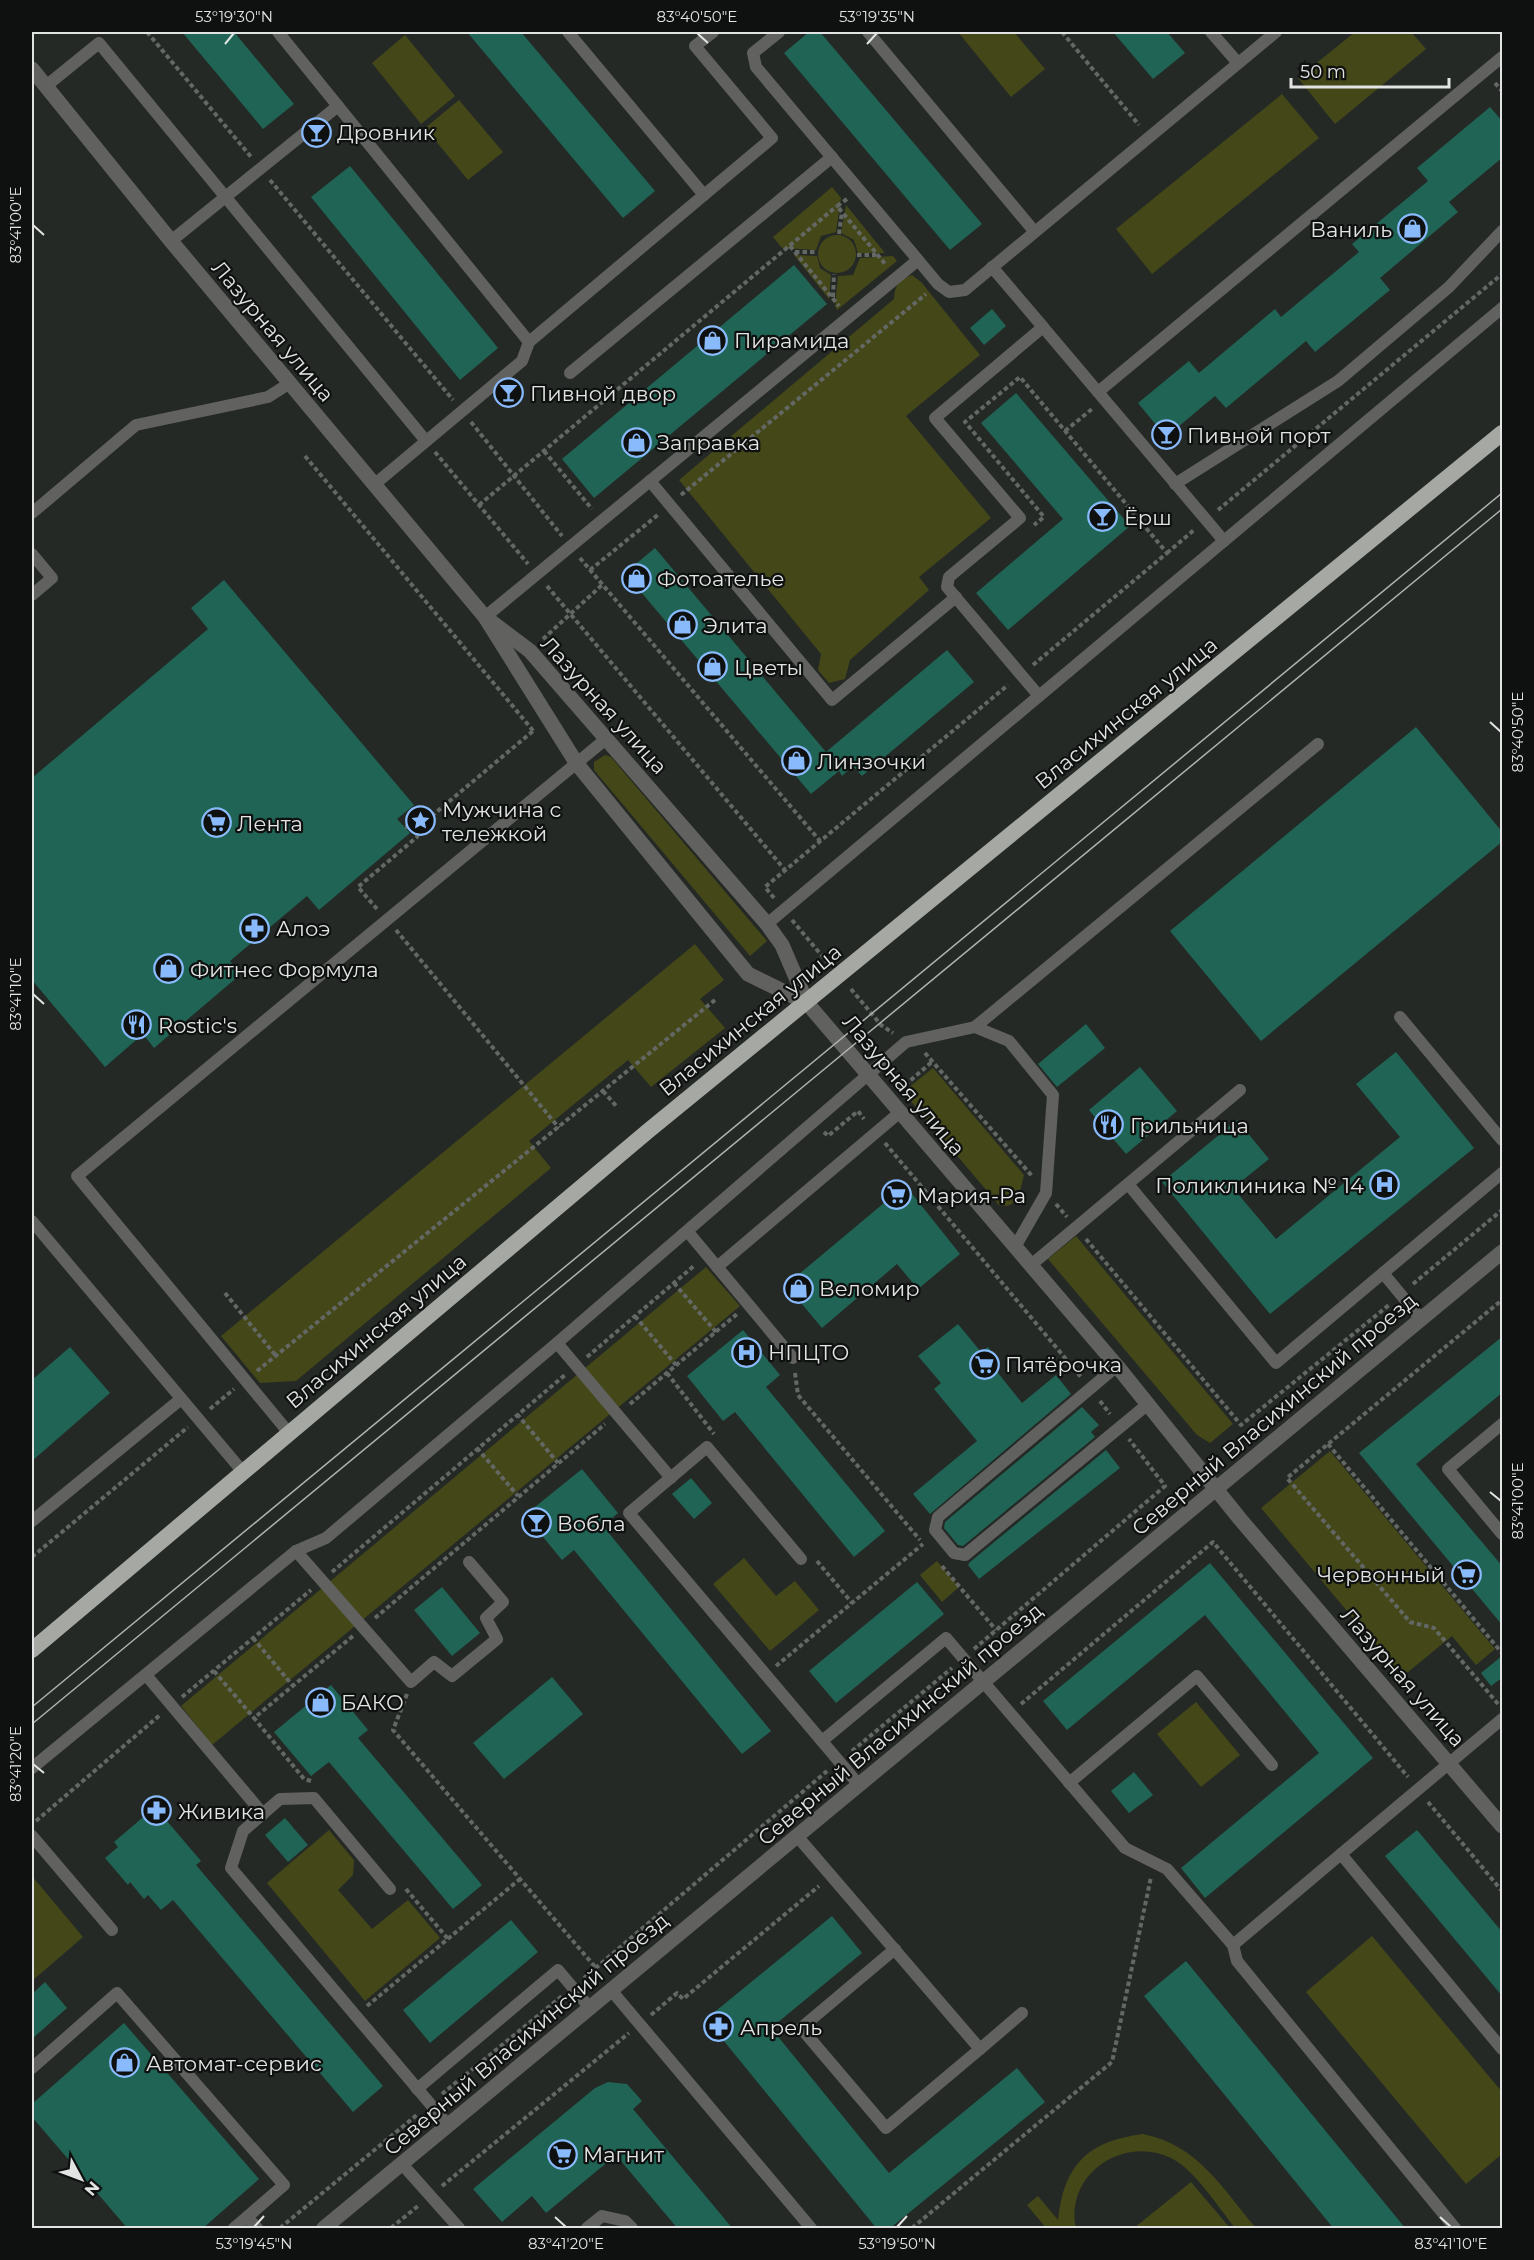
<svg xmlns="http://www.w3.org/2000/svg" width="1534" height="2260" viewBox="0 0 1534 2260" font-family="Montserrat,sans-serif">
  <style>
    .green { fill: #444717 }
    .building { fill: #1f6454 }
    .lines { fill: none; stroke-linecap: round; stroke-linejoin: round }
    .path { stroke: #646865; stroke-width: 4; stroke-dasharray: 4.5 3; stroke-linecap: butt }
    .service { stroke: #616260; stroke-width: 12 }
    .minor { stroke: #616260; stroke-width: 15 }
    .trunk { stroke: #a5a8a3; stroke-width: 16 }
    .tram { stroke: #afb3b0; stroke-width: 1.5 }
    .ticks { fill: none; stroke: #e1e4e2; stroke-width: 2 }
    .labels { text-anchor: middle; dominant-baseline: central; stroke-width: 4.5; stroke-linejoin: round; paint-order: stroke }
    .poi-label { font-size: 21px; fill: #e1e4e2; stroke: #0f1110; text-anchor: start }
    .street-label { font-size: 21px; fill: #e1e4e2; stroke: #0f1110 }
    .neatline { fill: none; stroke: #e1e4e2; stroke-width: 2 }
    .ticks-label { font-size: 15px; text-anchor: middle; fill: #e1e4e2 }
  </style>
  <rect width="100%" height="100%" fill="#252926"/>
  <g class="green">
    <path d="M958,32H1014L1045,69L1011,97Z"/>
    <path d="M1355,32H1411L1426,49L1335,124L1298,78Z"/>
    <path d="M405,35L455,96L421,124L372,63Z"/>
    <path d="M1282,94L1319,138L1152,274L1116,229Z"/>
    <path d="M459,100L503,152L468,180L425,128Z"/>
    <path d="M832,187L841,198L836,232L821,236L816,250L782,248L773,237Z"/>
    <path d="M846,205L885,253H858L854,240L841,233Z"/>
    <circle cx="837" cy="254" r="19"/>
    <path d="M794,255L817,256L820,268L831,275L829,299Z"/>
    <path d="M893,256L897,261L837,310L835,306L838,276L853,275L860,258Z"/>
    <path d="M912,275L922,283L980,355L906,416L991,518L919,577L929,590L850,660L845,679L829,683L818,670L821,654L679,480L894,299C895,285 899,280 912,275Z"/>
    <path d="M605,755L611,757L767,941L750,956L594,770V762Z"/>
    <path d="M695,944L724,980L700,999L725,1028L651,1087L628,1060L529,1141L551,1168L296,1381L260,1383L221,1336Z"/>
    <path d="M933,1068L1024,1175L1018,1200L1008,1206L999,1205L903,1092Z"/>
    <path d="M1076,1236L1233,1424L1210,1443L1197,1435L1048,1259Z"/>
    <path d="M706,1267L740,1306L212,1745L181,1706Z"/>
    <path d="M1330,1451L1495,1649L1476,1665L1452,1636L1402,1677L1261,1508Z"/>
    <path d="M744,1558L776,1596L795,1581L819,1610L770,1651L713,1584Z"/>
    <path d="M937,1561L959,1587L942,1602L920,1575Z"/>
    <path d="M1196,1702L1240,1755L1201,1787L1157,1734Z"/>
    <path d="M329,1830L354,1860L353,1875L338,1890L372,1929L408,1900L440,1938L365,2001L267,1883Z"/>
    <path d="M32,1876L83,1937L32,1981Z"/>
    <path d="M1372,1936L1502,2092V2154L1466,2184L1306,1992Z"/>
    <path d="M1143,2134C1198,2145 1222,2188 1256,2228H1235C1219,2208 1194,2169 1171,2158C1122,2135 1065,2175 1076,2228H1046L1027,2205L1038,2196L1058,2220C1064,2164 1088,2141 1143,2134Z"/>
    <path d="M1191,2182L1230,2228H1134Z"/>
  </g>
  <g class="building">
    <path d="M182,32H234L294,104L263,129Z"/>
    <path d="M467,32H521L655,191L623,218Z"/>
    <path d="M809,32H820L982,224L950,250L784,53Z"/>
    <path d="M1113,32H1167L1185,53L1153,79Z"/>
    <path d="M1490,107L1503,122V157L1449,202L1458,212L1380,278L1390,290L1315,352L1306,341L1226,408L1215,396L1166,437L1138,403L1189,361L1199,373L1275,309L1281,317L1359,252L1352,244L1428,181L1417,168Z"/>
    <path d="M350,166L498,348L460,380L311,197Z"/>
    <path d="M794,265L827,304L594,498L562,459Z"/>
    <path d="M992,309L1006,326L984,345L970,328Z"/>
    <path d="M1016,393L1130,526L1008,630L976,593L1063,519L981,423Z"/>
    <path d="M655,548L826,752L947,650L974,682L862,776L853,766L842,776L839,771L811,794L625,573Z"/>
    <path d="M224,580L414,805L397,819L410,833L319,910L307,896L230,961L241,974L154,1048L143,1034L105,1067L32,980V778L208,629L191,608Z"/>
    <path d="M1416,727L1503,833V841L1261,1041L1170,931Z"/>
    <path d="M1086,1024L1105,1048L1057,1087L1038,1064Z"/>
    <path d="M1396,1052L1474,1148L1270,1314L1162,1182L1237,1120L1269,1159L1233,1188L1276,1239L1400,1137L1356,1084Z"/>
    <path d="M1140,1067L1177,1111L1126,1154L1089,1110Z"/>
    <path d="M905,1185L960,1254L918,1289L897,1264L822,1328L786,1285L884,1203L890,1189Z"/>
    <path d="M958,1324L981,1352L988,1347L1000,1362L994,1368L1022,1403L1056,1375L1071,1394L930,1514L913,1494L977,1441L934,1389L941,1383L918,1356Z"/>
    <path d="M743,1330L780,1375L766,1387L885,1531L854,1557L735,1412L723,1421L687,1376Z"/>
    <path d="M1503,1336V1392L1416,1464L1503,1567V1626L1359,1453Z"/>
    <path d="M70,1347L110,1393L32,1461V1380Z"/>
    <path d="M1082,1407L1099,1425L1091,1432L1095,1437L963,1546L958,1545L944,1528L945,1522Z"/>
    <path d="M1106,1450L1120,1468L979,1579L968,1565L970,1562Z"/>
    <path d="M582,1469L618,1513L603,1526L771,1731L742,1754L574,1550L562,1560L525,1515Z"/>
    <path d="M691,1478L712,1503L694,1519L672,1494Z"/>
    <path d="M1210,1563L1373,1758L1205,1898L1181,1868L1319,1753L1205,1615L1067,1730L1043,1701Z"/>
    <path d="M917,1582L944,1614L836,1703L809,1671Z"/>
    <path d="M442,1587L480,1633L452,1656L414,1610Z"/>
    <path d="M1503,1655V1677L1491,1686L1481,1673Z"/>
    <path d="M552,1677L583,1714L504,1779L473,1743Z"/>
    <path d="M331,1685L368,1730L358,1738L482,1885L453,1909L329,1762L311,1776L274,1732Z"/>
    <path d="M1134,1772L1153,1795L1129,1813L1111,1791Z"/>
    <path d="M155,1807L201,1861L196,1865L383,2086L353,2112L173,1900L161,1910L148,1895L144,1899L130,1882L128,1885L105,1858L118,1847L114,1842Z"/>
    <path d="M285,1818L308,1845L288,1862L265,1835Z"/>
    <path d="M1417,1830L1503,1933V1997L1385,1856Z"/>
    <path d="M832,1916L862,1953L771,2028L889,2173L1017,2068L1045,2102L889,2229H877L706,2019Z"/>
    <path d="M511,1920L538,1952L430,2043L403,2010Z"/>
    <path d="M1186,1961L1406,2229H1334L1144,1996Z"/>
    <path d="M45,1982L67,2008L32,2039V1994Z"/>
    <path d="M124,2023L259,2179L202,2229H128L32,2117V2104Z"/>
    <path d="M608,2082L627,2084L642,2101L633,2109L733,2229H678L616,2155L546,2213L532,2196L502,2222L473,2189L595,2088Z"/>
  </g>
  <g class="lines">
    <g class="path">
      <path d="M147,32L252,158"/>
      <path d="M1062,32L1139,125"/>
      <path d="M1495,83L1502,91"/>
      <path d="M270,180L453,400"/>
      <path d="M847,199L837,206L886,265"/>
      <path d="M839,234L842,212"/>
      <path d="M790,246L839,306"/>
      <path d="M795,252H817"/>
      <path d="M857,255H877"/>
      <path d="M833,297L834,274"/>
      <path d="M471,422L562,536"/>
      <path d="M1065,431L1092,409"/>
      <path d="M544,451L592,509"/>
      <path d="M435,452L528,564"/>
      <path d="M305,456L535,733"/>
      <path d="M681,495L926,294"/>
      <path d="M479,505L837,206"/>
      <path d="M1218,510L1502,274"/>
      <path d="M1167,553L1194,530"/>
      <path d="M580,558L820,841"/>
      <path d="M590,570L659,514"/>
      <path d="M547,586L785,870"/>
      <path d="M543,639L602,585"/>
      <path d="M1033,665L1167,553L1020,377L965,422L1044,517L1034,525"/>
      <path d="M405,827L421,825L533,731"/>
      <path d="M774,898L765,887L1008,685"/>
      <path d="M377,909L358,887L417,837L421,825"/>
      <path d="M792,920L828,963"/>
      <path d="M396,930L559,1128"/>
      <path d="M851,989L881,1025L893,1033"/>
      <path d="M925,1053L1032,1176"/>
      <path d="M905,1085L933,1061"/>
      <path d="M603,1091L617,1107"/>
      <path d="M824,1132L828,1136L858,1111L864,1119"/>
      <path d="M885,1143L1081,1377"/>
      <path d="M1056,1204L1067,1217"/>
      <path d="M1086,1239L1241,1425L1389,1305"/>
      <path d="M674,1283L716,1332"/>
      <path d="M1413,1284L1502,1210"/>
      <path d="M225,1293L276,1356"/>
      <path d="M635,1316L676,1365"/>
      <path d="M587,1357L695,1265"/>
      <path d="M257,1371L715,1000"/>
      <path d="M667,1373L714,1434"/>
      <path d="M795,1373L798,1395L920,1540"/>
      <path d="M1100,1401L1110,1414"/>
      <path d="M630,1404L737,1314"/>
      <path d="M210,1409L234,1389"/>
      <path d="M517,1414L558,1463"/>
      <path d="M1328,1444L1502,1653"/>
      <path d="M477,1448L518,1496"/>
      <path d="M32,1557L188,1427"/>
      <path d="M817,1561L852,1603"/>
      <path d="M942,1566L996,1630"/>
      <path d="M332,1572L565,1375"/>
      <path d="M375,1618L605,1424"/>
      <path d="M253,1638L293,1686"/>
      <path d="M974,1649L1165,1486L1129,1439"/>
      <path d="M776,1666L923,1544"/>
      <path d="M214,1671L254,1718"/>
      <path d="M407,1694L393,1730L596,1968"/>
      <path d="M182,1697L311,1590"/>
      <path d="M1021,1704L1213,1542L1408,1777"/>
      <path d="M1498,1704L1434,1628L1410,1622L1287,1478L1502,1300"/>
      <path d="M852,1751L952,1668"/>
      <path d="M311,1781L304,1779L254,1718L353,1636"/>
      <path d="M1428,1802L1502,1891"/>
      <path d="M36,1821L160,1715"/>
      <path d="M406,1889L448,1939"/>
      <path d="M584,1978L827,1771"/>
      <path d="M367,2006L520,1879"/>
      <path d="M651,2015L677,1993L683,1999L819,1886"/>
      <path d="M442,2094L562,1996"/>
      <path d="M442,2186L629,2033"/>
      <path d="M280,2228L418,2114"/>
      <path d="M391,2228L418,2206"/>
      <path d="M912,2228L1112,2062L1151,1877"/>
    </g>
    <g class="service">
      <path d="M278,32L529,342"/>
      <path d="M779,32L753,53L756,67L918,260"/>
      <path d="M868,32L1034,231"/>
      <path d="M1211,32L1238,63"/>
      <path d="M46,86L99,43L426,441"/>
      <path d="M704,195L772,138L695,46L713,32"/>
      <path d="M171,241L338,106"/>
      <path d="M992,267L1043,327"/>
      <path d="M570,373L832,157"/>
      <path d="M1098,392L1502,57"/>
      <path d="M650,481L832,700L956,597"/>
      <path d="M375,484L522,361L529,342L704,195L568,32"/>
      <path d="M1175,484L1338,381L1449,287L1502,231"/>
      <path d="M32,513L136,425L268,397L290,383"/>
      <path d="M32,554L52,578L32,595"/>
      <path d="M485,617L918,260L938,284L949,292L965,290L1276,32"/>
      <path d="M1039,696L947,587L949,577L1020,518L935,418L1043,327L1224,541"/>
      <path d="M767,924L1502,308"/>
      <path d="M1400,1017L1502,1140"/>
      <path d="M975,1027L1318,744"/>
      <path d="M1128,1184L1276,1363L1502,1173"/>
      <path d="M32,1221L243,1472"/>
      <path d="M688,1232L793,1358"/>
      <path d="M1031,1265L1240,1090"/>
      <path d="M717,1267L899,1113"/>
      <path d="M1383,1273L1421,1319"/>
      <path d="M1117,1366L938,1517L935,1530L954,1553L965,1555L1148,1404"/>
      <path d="M1502,1424L1448,1469L1502,1534"/>
      <path d="M289,1433L77,1176L607,738"/>
      <path d="M671,1478L557,1343L906,1042L975,1027L1009,1041L1053,1095L1046,1193L1015,1247"/>
      <path d="M32,1521L181,1399"/>
      <path d="M296,1551L411,1682L434,1662L452,1676L497,1639L486,1618L503,1602L469,1562"/>
      <path d="M801,1559L707,1447L629,1513L859,1785"/>
      <path d="M146,1675L263,1814"/>
      <path d="M1502,1719L1341,1854L1502,2049"/>
      <path d="M822,1741L946,1638L1125,1848L1167,1869L1233,1945"/>
      <path d="M32,1768L296,1551L326,1538L557,1343"/>
      <path d="M1069,1783L1197,1676L1272,1765"/>
      <path d="M32,1836L112,1930"/>
      <path d="M797,1836L980,2049L886,2128L801,2028L895,1949"/>
      <path d="M1341,1854L1233,1945L1237,1961L1455,2228"/>
      <path d="M390,1889L314,1798L280,1799L243,1831L231,1868L448,2125"/>
      <path d="M611,1990L811,2228"/>
      <path d="M980,2049L1022,2013"/>
      <path d="M32,2068L117,1993L284,2185L247,2217L257,2228"/>
      <path d="M417,2089L558,1970L590,2008"/>
      <path d="M402,2164L459,2228"/>
      <path d="M234,2228L247,2217"/>
      <path d="M587,2228L602,2216L625,2221L632,2228"/>
    </g>
    <g class="minor">
      <path d="M32,69L171,241L485,617L577,764L748,974L807,1003"/>
      <path d="M485,617L530,651L767,924L782,945L807,1003L1117,1366L1240,1519L1502,1826"/>
      <path d="M324,2228L1502,1252"/>
    </g>
    <path class="trunk" d="M32,1650L648,1131L1502,433"/>
    <g class="tram">
      <path d="M32,1707L1502,493"/>
      <path d="M32,1724L1502,509"/>
    </g>
  </g>
  <path class="ticks" d="M697,33L708,43M225,44L234,33M867,44L877,33M33,225L44,235M1490,722L1501,732M33,994L44,1004M1490,1492L1501,1501M33,1764L44,1773M555,2217L566,2227M1440,2217L1451,2227M254,2227L264,2216M897,2227L907,2216"/>
  <defs>
    <symbol id="bar-ring" viewBox="-11 -11 22 22"><circle r="9.5" fill="#0f1110" stroke="#89bafc" stroke-width="1.5"/><path d="M-6-5H6L.8 .8V4.5H3.5V6h-7V4.5H-.8V.8Z" fill="#89bafc"/></symbol>
    <symbol id="shop-ring" viewBox="-11 -11 22 22"><circle r="9.5" fill="#0f1110" stroke="#89bafc" stroke-width="1.5"/><path d="M-5-2.5h2.3a2.7 3.5 0 0 1 5.4 0H5L5.5 6h-11ZM-1.5-2.5h3a1.5 2.3 0 0 0-3 0Z" fill="#89bafc"/></symbol>
    <symbol id="sight-ring" viewBox="-11 -11 22 22"><circle r="9.5" fill="#0f1110" stroke="#89bafc" stroke-width="1.5"/><path d="M0-6L1.8-2.2L6-1.7L2.9 1.2L3.7 5.4L0 3.3L-3.7 5.4L-2.9 1.2L-6-1.7L-1.8-2.2Z" fill="#89bafc"/></symbol>
    <symbol id="supermarket-ring" viewBox="-11 -11 22 22"><circle r="9.5" fill="#0f1110" stroke="#89bafc" stroke-width="1.5"/><path d="M-6-5.5h2.5l.6 2H6L4.5 2H-2.5L-4.4-4H-6ZM-1.5 3.2a1.3 1.3 0 1 0 .1 0ZM3 3.2a1.3 1.3 0 1 0 .1 0Z" fill="#89bafc"/></symbol>
    <symbol id="pharmacy-ring" viewBox="-11 -11 22 22"><circle r="9.5" fill="#0f1110" stroke="#89bafc" stroke-width="1.5"/><path d="M-2-6h4v4h4v4h-4v4h-4v-4h-4v-4h4Z" fill="#89bafc"/></symbol>
    <symbol id="restaurant-ring" viewBox="-11 -11 22 22"><circle r="9.5" fill="#0f1110" stroke="#89bafc" stroke-width="1.5"/><path d="M-5-6h1v4h1v-4h1v4h1v-4h1v5L-1.5 .5V6h-2V.5L-5-1ZM5-6V6H3V1.5H1.5Q1.5-4 5-6Z" fill="#89bafc"/></symbol>
    <symbol id="hospital-ring" viewBox="-11 -11 22 22"><circle r="9.5" fill="#0f1110" stroke="#89bafc" stroke-width="1.5"/><path d="M-5-5h3v3.5h4V-5h3V5h-3V1.5h-4V5h-3Z" fill="#89bafc"/></symbol>
  </defs>
  <g fill-rule="evenodd">
    <use href="#bar-ring" x="300" y="116" width="33" height="33"/>
    <use href="#shop-ring" x="1396" y="212" width="33" height="33"/>
    <use href="#shop-ring" x="696" y="324" width="33" height="33"/>
    <use href="#bar-ring" x="492" y="376" width="33" height="33"/>
    <use href="#bar-ring" x="1150" y="418" width="33" height="33"/>
    <use href="#shop-ring" x="620" y="426" width="33" height="33"/>
    <use href="#bar-ring" x="1086" y="500" width="33" height="33"/>
    <use href="#shop-ring" x="620" y="562" width="33" height="33"/>
    <use href="#shop-ring" x="666" y="608" width="33" height="33"/>
    <use href="#shop-ring" x="696" y="650" width="33" height="33"/>
    <use href="#shop-ring" x="780" y="744" width="33" height="33"/>
    <use href="#sight-ring" x="404" y="804" width="33" height="33"/>
    <use href="#supermarket-ring" x="200" y="806" width="33" height="33"/>
    <use href="#pharmacy-ring" x="238" y="912" width="33" height="33"/>
    <use href="#shop-ring" x="152" y="952" width="33" height="33"/>
    <use href="#restaurant-ring" x="120" y="1008" width="33" height="33"/>
    <use href="#restaurant-ring" x="1092" y="1108" width="33" height="33"/>
    <use href="#hospital-ring" x="1368" y="1168" width="33" height="33"/>
    <use href="#supermarket-ring" x="880" y="1178" width="33" height="33"/>
    <use href="#shop-ring" x="782" y="1272" width="33" height="33"/>
    <use href="#hospital-ring" x="730" y="1336" width="33" height="33"/>
    <use href="#supermarket-ring" x="968" y="1348" width="33" height="33"/>
    <use href="#bar-ring" x="520" y="1506" width="33" height="33"/>
    <use href="#supermarket-ring" x="1450" y="1558" width="33" height="33"/>
    <use href="#shop-ring" x="304" y="1686" width="33" height="33"/>
    <use href="#pharmacy-ring" x="140" y="1794" width="33" height="33"/>
    <use href="#pharmacy-ring" x="702" y="2010" width="33" height="33"/>
    <use href="#shop-ring" x="108" y="2046" width="33" height="33"/>
    <use href="#supermarket-ring" x="546" y="2138" width="33" height="33"/>
  </g>
  <g class="labels">
    <g class="poi-label">
      <text x="337" y="132">Дровник</text>
      <text x="1392" y="229" text-anchor="end">Ваниль</text>
      <text x="734" y="340">Пирамида</text>
      <text x="530" y="393">Пивной двор</text>
      <text x="1187" y="435">Пивной порт</text>
      <text x="657" y="442">Заправка</text>
      <text x="1124" y="517">Ёрш</text>
      <text x="657" y="578">Фотоателье</text>
      <text x="703" y="625">Элита</text>
      <text x="734" y="667">Цветы</text>
      <text x="817" y="761">Линзочки</text>
      <text x="442" y="809">Мужчина с<tspan x="442" dy="24">тележкой</tspan></text>
      <text x="237" y="823">Лента</text>
      <text x="276" y="928">Алоэ</text>
      <text x="190" y="969">Фитнес Формула</text>
      <text x="158" y="1025">Rostic's</text>
      <text x="1130" y="1125">Грильница</text>
      <text x="1364" y="1185" text-anchor="end">Поликлиника № 14</text>
      <text x="917" y="1195">Мария-Ра</text>
      <text x="819" y="1288">Веломир</text>
      <text x="768" y="1352">НПЦТО</text>
      <text x="1005" y="1364">Пятёрочка</text>
      <text x="557" y="1523">Вобла</text>
      <text x="1445" y="1574" text-anchor="end">Червонный</text>
      <text x="341" y="1702">БАКО</text>
      <text x="178" y="1811">Живика</text>
      <text x="740" y="2027">Апрель</text>
      <text x="146" y="2063">Автомат-сервис</text>
      <text x="583" y="2154">Магнит</text>
    </g>
    <g class="street-label">
      <text transform="translate(273 331) rotate(50)">Лазурная улица</text>
      <text transform="translate(604 705) rotate(48)">Лазурная улица</text>
      <text transform="translate(1126 713) rotate(-39)">Власихинская улица</text>
      <text transform="translate(750 1020) rotate(-39)">Власихинская улица</text>
      <text transform="translate(904 1085) rotate(50)">Лазурная улица</text>
      <text transform="translate(376 1331) rotate(-40)">Власихинская улица</text>
      <text transform="translate(1274 1414) rotate(-40)">Северный Власихинский проезд</text>
      <text transform="translate(1403 1677) rotate(49)">Лазурная улица</text>
      <text transform="translate(900 1724) rotate(-40)">Северный Власихинский проезд</text>
      <text transform="translate(526 2034) rotate(-40)">Северный Власихинский проезд</text>
    </g>
  </g>
  <rect width="1534" height="2260" fill="none" stroke="#0f1110" stroke-width="66"/>
  <g transform="translate(81 2179) rotate(131)" stroke="#0f1110" stroke-width="4.5" paint-order="stroke">
  <path d="M0-4.5L10 22L0 15L-10 22Z" fill="#e1e4e2"/>
  <text y="-9" font-size="16" font-weight="bold" text-anchor="middle" fill="#e1e4e2">N</text>
  </g>
  <path d="M1291 78v9h158v-9" fill="none" stroke="#e1e4e2" stroke-width="3"/>
  <text x="1300" y="78" font-size="18" fill="#e1e4e2" stroke="#0f1110" stroke-width="4.5" paint-order="stroke">50 m</text>
  <rect x="33" y="33" width="1468" height="2194" class="neatline"/>
  <g class="ticks-label">
    <text x="234" y="22">53°19'30"N</text>
    <text x="697" y="22">83°40'50"E</text>
    <text x="877" y="22">53°19'35"N</text>
    <text transform="translate(16 225) rotate(-90)" y="5">83°41'00"E</text>
    <text transform="translate(1518 732) rotate(-90)" y="5">83°40'50"E</text>
    <text transform="translate(16 994) rotate(-90)" y="5">83°41'10"E</text>
    <text transform="translate(1518 1501) rotate(-90)" y="5">83°41'00"E</text>
    <text transform="translate(16 1764) rotate(-90)" y="5">83°41'20"E</text>
    <text x="254" y="2249">53°19'45"N</text>
    <text x="566" y="2249">83°41'20"E</text>
    <text x="897" y="2249">53°19'50"N</text>
    <text x="1451" y="2249">83°41'10"E</text>
  </g>
</svg>
